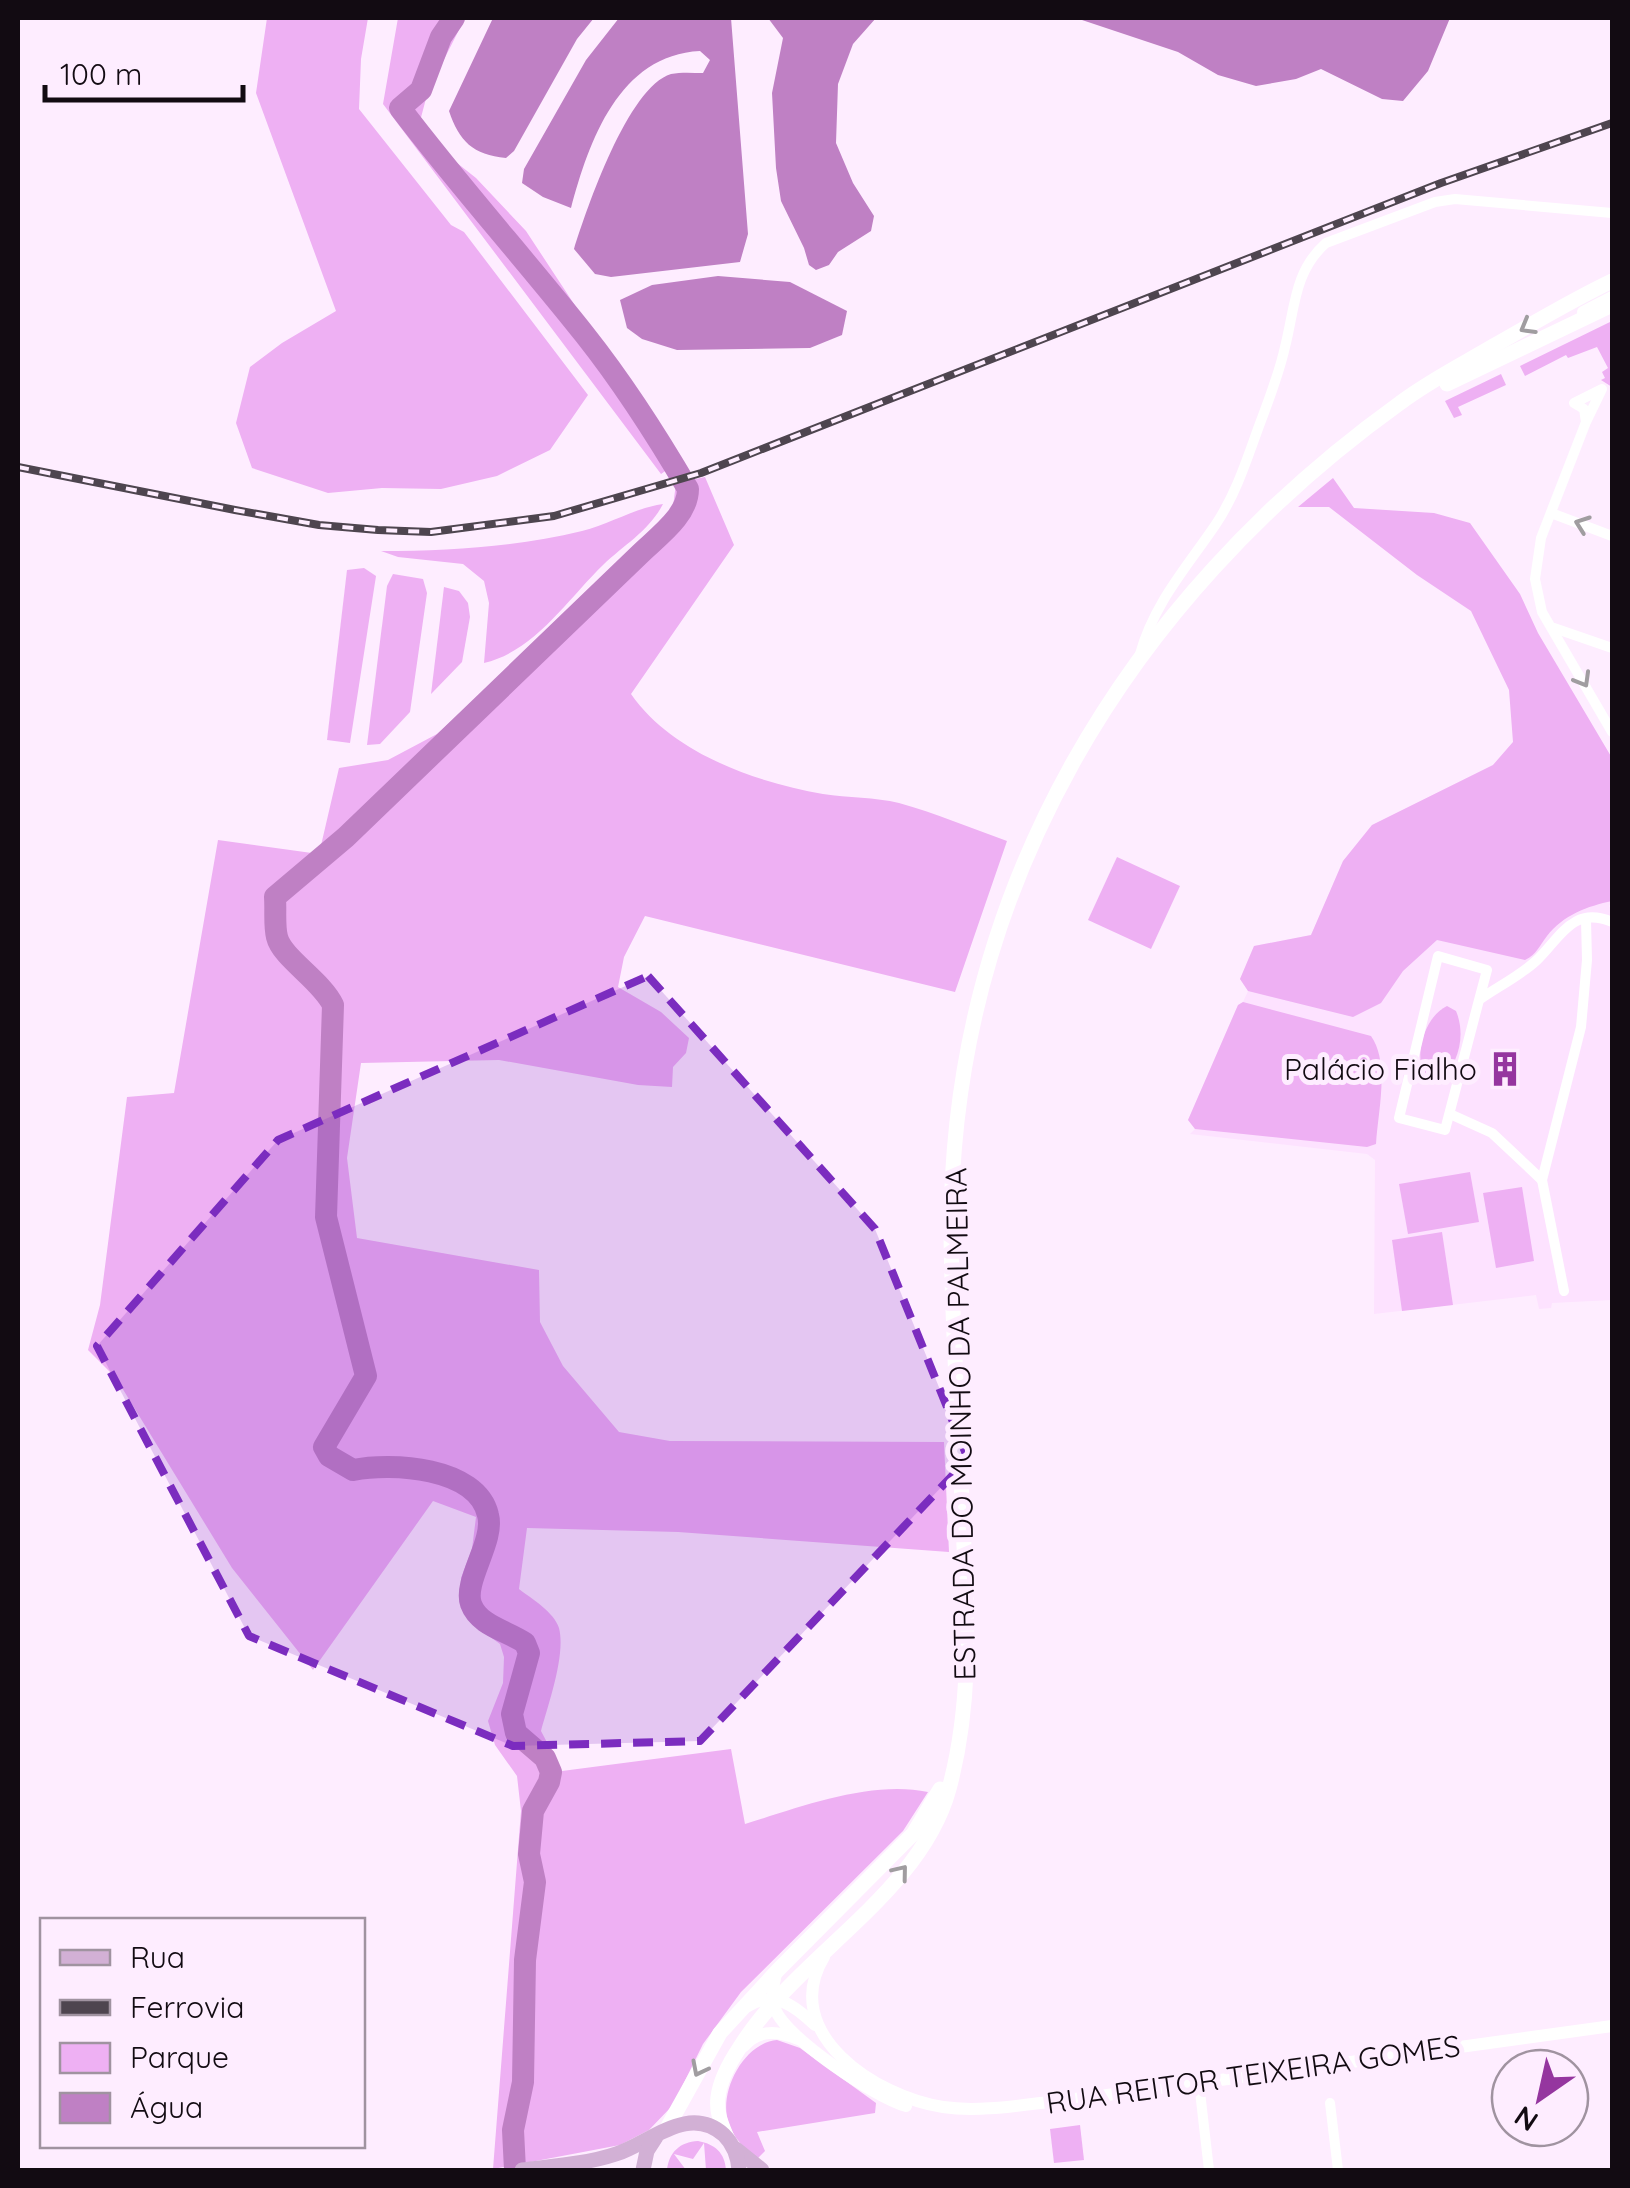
<svg xmlns="http://www.w3.org/2000/svg" width="1630" height="2188" viewBox="0 0 1630 2188" font-family="Quicksand,sans-serif">
  <style>
    .built { fill: #fde2ff }
    .green { fill: #eeb0f3 }
    .water { fill: #bf80c4 }
    .lines { fill: none; stroke-linecap: round; stroke-linejoin: round }
    .river { stroke: #bf80c4; stroke-width: 22 }
    .minor { stroke: #fff; stroke-width: 10 }
    .tertiary { stroke: #fff; stroke-width: 12 }
    .secondary { stroke: #fff; stroke-width: 15 }
    .primary { stroke: #d2b0d5; stroke-width: 15 }
    .rail-casing { stroke: #4e454f; stroke-width: 8 }
    .rail { stroke: #feedff; stroke-width: 4; stroke-dasharray: 11; stroke-linecap: butt }
    .oneway { stroke: #a09da0 }
    .marked { fill: #7b2cbf; fill-opacity: 0.2; stroke: #7b2cbf; stroke-width: 8; stroke-dasharray: 20 12; stroke-linejoin: round }
    .labels { text-anchor: middle; dominant-baseline: central; stroke-width: 10; stroke-linejoin: round; paint-order: stroke }
    .poi-label { font-size: 30px; fill: #120b12; stroke: #feedff; text-anchor: end }
    .street-label { font-size: 30px; fill: #120b12; stroke: #feedff }
  </style>
  <rect width="100%" height="100%" fill="#feedff"/>
  <path class="built" d="M1513,742L1612,758V901L1609,906L1612,911V1300L1552,1303L1551,1308L1539,1309L1536,1295L1374,1314L1375,1160L1367,1154L1190,1134L1195,1129L1188,1120L1238,1005L1243,1002L1248,991L1240,979L1254,946L1311,935L1343,861L1372,825L1493,765Z"/>
  <g class="green">
    <path d="M267,18H368L361,59L359,109L451,225L464,232L588,395L550,450L497,476L441,489L382,488L328,493L252,468L236,423L250,367L282,343L336,311L256,93Z"/>
    <path d="M398,18H465L428,91L419,125L438,148L476,178L526,231L678,462L661,474L383,104Z"/>
    <path d="M1610,322L1612,387L1601,380L1605,378L1602,372L1608,368L1597,347L1568,358L1566,355L1525,376L1520,366Z"/>
    <path d="M1501,374L1506,385L1458,407L1462,415L1454,418L1445,401Z"/>
    <path d="M705,477L734,545L631,694C672,753 755,782 823,794C848,798 875,797 899,803C935,813 971,828 1007,841L955,992L645,916L624,957L618,987L661,1012L689,1038L686,1053L673,1067L672,1087L638,1085L499,1060L361,1063L347,1158L357,1238L539,1270L540,1322L563,1366L619,1432L670,1441L944,1442L949,1552L678,1532L527,1528L519,1589C532,1599 554,1612 559,1628C566,1655 548,1705 541,1731L562,1771L731,1749L745,1824C800,1807 871,1780 928,1792L903,1831L741,1992L703,2044L673,2105L649,2130L620,2145L493,2169L521,1811L517,1776L495,1745L488,1721L503,1683L504,1657L500,1644L471,1623L462,1601L461,1578L472,1549L476,1517L433,1501L313,1670L232,1568L116,1378L88,1350L100,1305L127,1097L174,1093L218,840L319,854L339,768L388,760L437,734L671,523L676,483Z"/>
    <path d="M1333,478L1354,508L1434,513L1470,523L1520,594L1538,633L1612,758V901C1588,906 1563,915 1547,936C1539,946 1537,954 1525,960L1437,940L1403,971L1381,1003L1353,1017L1248,991L1240,979L1254,946L1311,935L1343,861L1372,825L1493,765L1513,742L1509,690L1471,611L1417,575L1329,507H1298Z"/>
    <path d="M663,504C649,531 625,544 603,565C567,600 535,651 484,663L489,603L484,581L463,564L398,557L381,551C450,551 515,547 582,531C610,524 635,508 663,504Z"/>
    <path d="M364,568L376,576L350,743L327,740L347,570Z"/>
    <path d="M393,574L423,579L427,593L410,712L380,744L367,745L387,586Z"/>
    <path d="M444,587L459,591L468,603L470,617L462,662L431,694Z"/>
    <path d="M1117,857L1180,886L1151,949L1088,920Z"/>
    <path d="M1243,1002L1371,1036C1390,1063 1378,1111 1376,1144L1367,1147L1195,1129L1188,1120L1238,1005Z"/>
    <path d="M1447,1006L1456,1011C1466,1035 1459,1063 1440,1081L1432,1082C1409,1065 1423,1017 1447,1006Z"/>
    <path d="M1470,1172L1479,1222L1408,1234L1399,1184Z"/>
    <path d="M1522,1187L1534,1261L1496,1268L1483,1193Z"/>
    <path d="M1442,1232L1453,1305L1402,1311L1392,1240Z"/>
    <path d="M777,2040L800,2048L876,2103L875,2113L757,2132L765,2151L757,2159C744,2148 733,2138 728,2121C719,2091 744,2043 777,2040Z"/>
    <path d="M1080,2125L1084,2160L1054,2163L1050,2129Z"/>
    <path d="M698,2141C715,2144 725,2153 726,2170H706L704,2143L693,2159L674,2154L686,2170H667C669,2152 680,2142 698,2141Z"/>
  </g>
  <g class="water">
    <path d="M493,18H594L577,39L514,151L506,158C473,155 459,141 449,111Z"/>
    <path d="M619,18H731L748,234L740,262L611,277L595,274L574,249C587,208 628,87 671,74C681,72 693,73 703,73L710,60L700,51C619,55 589,141 571,208L543,197L522,183L524,169L586,60Z"/>
    <path d="M768,18H876L853,44L838,84L836,143L853,183L874,216L871,231L838,252L829,265L816,270L809,265L804,248L781,201L776,168L772,93L783,38Z"/>
    <path d="M1076,18H1450L1428,71L1403,101L1382,99L1321,69L1296,79L1256,86L1218,75L1178,52Z"/>
    <path d="M718,276L790,282L847,311L842,335L810,348L677,350L642,339L627,328L620,300L652,285Z"/>
  </g>
  <g class="lines">
    <path class="river" d="M454,18L441,37L421,90L400,108C459,186 524,258 585,335C623,383 657,436 688,489C688,516 657,537 639,555L346,837L275,897C276,910 274,925 277,937C282,958 321,980 333,1005L326,1217L366,1376L324,1447L329,1456L353,1470C391,1462 477,1467 488,1515C495,1541 463,1581 471,1604C479,1626 508,1631 525,1643L529,1653L512,1714L516,1733L545,1758L551,1772L549,1782L533,1811L529,1854L535,1882L525,1960L523,2082L513,2130L515,2170"/>
    <g class="minor">
      <path d="M1586,422L1602,389L1574,403L1584,409L1586,422L1541,538L1535,579L1542,612L1612,732"/>
      <path d="M1551,513L1612,536"/>
      <path d="M1554,628L1612,648"/>
      <path d="M1140,654C1154,603 1187,567 1216,524C1236,494 1247,459 1259,426C1269,400 1279,374 1285,347C1295,308 1294,271 1326,243L1435,202L1455,199L1612,213"/>
      <path d="M1479,1000L1487,970L1438,956L1399,1118L1445,1130L1479,1000C1497,987 1520,976 1537,960C1560,938 1573,905 1612,922"/>
      <path d="M1450,1114L1492,1133L1542,1180"/>
      <path d="M1564,1291L1542,1180L1581,1027L1587,960L1586,920"/>
      <path d="M1199,2083L1209,2170"/>
      <path d="M1330,2103L1338,2170"/>
    </g>
    <g class="tertiary">
      <path d="M1583,312L1612,297"/>
      <path d="M824,1957C778,2033 876,2097 943,2107C977,2112 1015,2106 1049,2102C1094,2097 1139,2091 1184,2085C1327,2065 1470,2045 1612,2026"/>
      <path d="M777,1970C774,1981 771,1998 775,2009C786,2038 876,2098 906,2106"/>
      <path d="M748,2006C775,1990 795,2006 815,2025"/>
      <path d="M744,2046C759,2029 778,2031 798,2039"/>
    </g>
    <g class="secondary">
      <path d="M1447,384L1612,305"/>
      <path d="M666,2130L720,2033L778,1970L913,1834L940,1789"/>
      <path d="M728,2140C722,2125 716,2114 718,2097C720,2080 730,2062 740,2047C796,1956 920,1895 949,1789C973,1700 967,1615 963,1524C959,1427 952,1330 951,1234C950,891 1126,600 1400,403C1429,381 1463,364 1495,345C1534,323 1572,300 1612,281"/>
    </g>
    <g class="primary">
      <path d="M736,2149L762,2170"/>
      <path d="M522,2170C553,2166 586,2164 616,2154C650,2143 689,2103 724,2135C734,2145 738,2157 739,2170"/>
      <path d="M643,2170L647,2151L656,2137"/>
    </g>
    <defs>
      <path id="rail" d="M18,467L235,510L319,525L378,530L431,532L554,516L701,473L1441,183L1612,123"/>
    </defs>
    <use href="#rail" class="rail-casing"/>
    <use href="#rail" class="rail"/>
  </g>
  <defs><path id="oneway-chevron" d="M-2-3.5L2.5 0L-2 3.5" fill="none" stroke-width="1.6" stroke-linecap="round" stroke-linejoin="round" transform="scale(2.5)"/></defs>
  <g class="oneway">
    <use href="#oneway-chevron" transform="translate(1527 327) rotate(150)"/>
    <use href="#oneway-chevron" transform="translate(1582 524) rotate(-160)"/>
    <use href="#oneway-chevron" transform="translate(1583 680) rotate(60)"/>
    <use href="#oneway-chevron" transform="translate(901 1872) rotate(-51)"/>
    <use href="#oneway-chevron" transform="translate(699 2069) rotate(117)"/>
  </g>
  <path class="marked" d="M648,976L875,1229L968,1459L700,1741L513,1746L249,1636L97,1346L278,1140Z"/>
  <defs>
    <symbol id="building-bare" viewBox="-9 -9 18 18"><path d="M-4-6H4V6H1V3H-1V6H-4ZM-2.5-4.3h1.7v1.8h-1.7ZM.8-4.3h1.7v1.8H.8ZM-2.5-1h1.7V.8h-1.7ZM.8-1h1.7V.8H.8Z" fill="#95369f" stroke="#feedff" stroke-width="2.5" paint-order="stroke"/></symbol>
  </defs>
  <g fill-rule="evenodd">
    <use href="#building-bare" x="1480" y="1044" width="50" height="50"/>
  </g>
  <g class="labels">
    <g class="poi-label">
      <text x="1477" y="1069">Palácio Fialho</text>
    </g>
    <g class="street-label">
      <text transform="translate(960 1424) rotate(-91)">ESTRADA DO MOINHO DA PALMEIRA</text>
      <text transform="translate(1253 2074) rotate(-8)">RUA REITOR TEIXEIRA GOMES</text>
    </g>
  </g>
  <rect width="1630" height="2188" fill="none" stroke="#120b12" stroke-width="40"/>
  <rect x="40" y="1918" width="325" height="230" fill="#feedff" stroke="#a093a0" stroke-width="2.5"/>
  <rect x="60" y="1950" width="50" height="15" fill="#d2b0d5" stroke="#a093a0" stroke-width="2.5"/>
  <text x="130" y="1968" font-size="30" fill="#120b12">Rua</text>
  <rect x="60" y="2000" width="50" height="15" fill="#4e454f" stroke="#a093a0" stroke-width="2.5"/>
  <text x="130" y="2018" font-size="30" fill="#120b12">Ferrovia</text>
  <rect x="60" y="2043" width="50" height="30" fill="#eeb0f3" stroke="#a093a0" stroke-width="2.5"/>
  <text x="130" y="2068" font-size="30" fill="#120b12">Parque</text>
  <rect x="60" y="2093" width="50" height="30" fill="#bf80c4" stroke="#a093a0" stroke-width="2.5"/>
  <text x="130" y="2118" font-size="30" fill="#120b12">Água</text>
  <g transform="translate(1540 2098) rotate(214)"><circle r="48" fill="#feedff" stroke="#a093a0" stroke-width="2.5"/>
  <path d="M0-8L18 38L0 25L-18 38Z" fill="#95369f"/>
  <text y="-15" font-size="28" font-weight="bold" text-anchor="middle" fill="#120b12">N</text>
  </g>
  <path d="M45 85v15h198v-15" fill="none" stroke="#120b12" stroke-width="5"/>
  <text x="60" y="85" font-size="30" fill="#120b12" stroke="#feedff" stroke-width="8" paint-order="stroke">100 m</text>
</svg>
